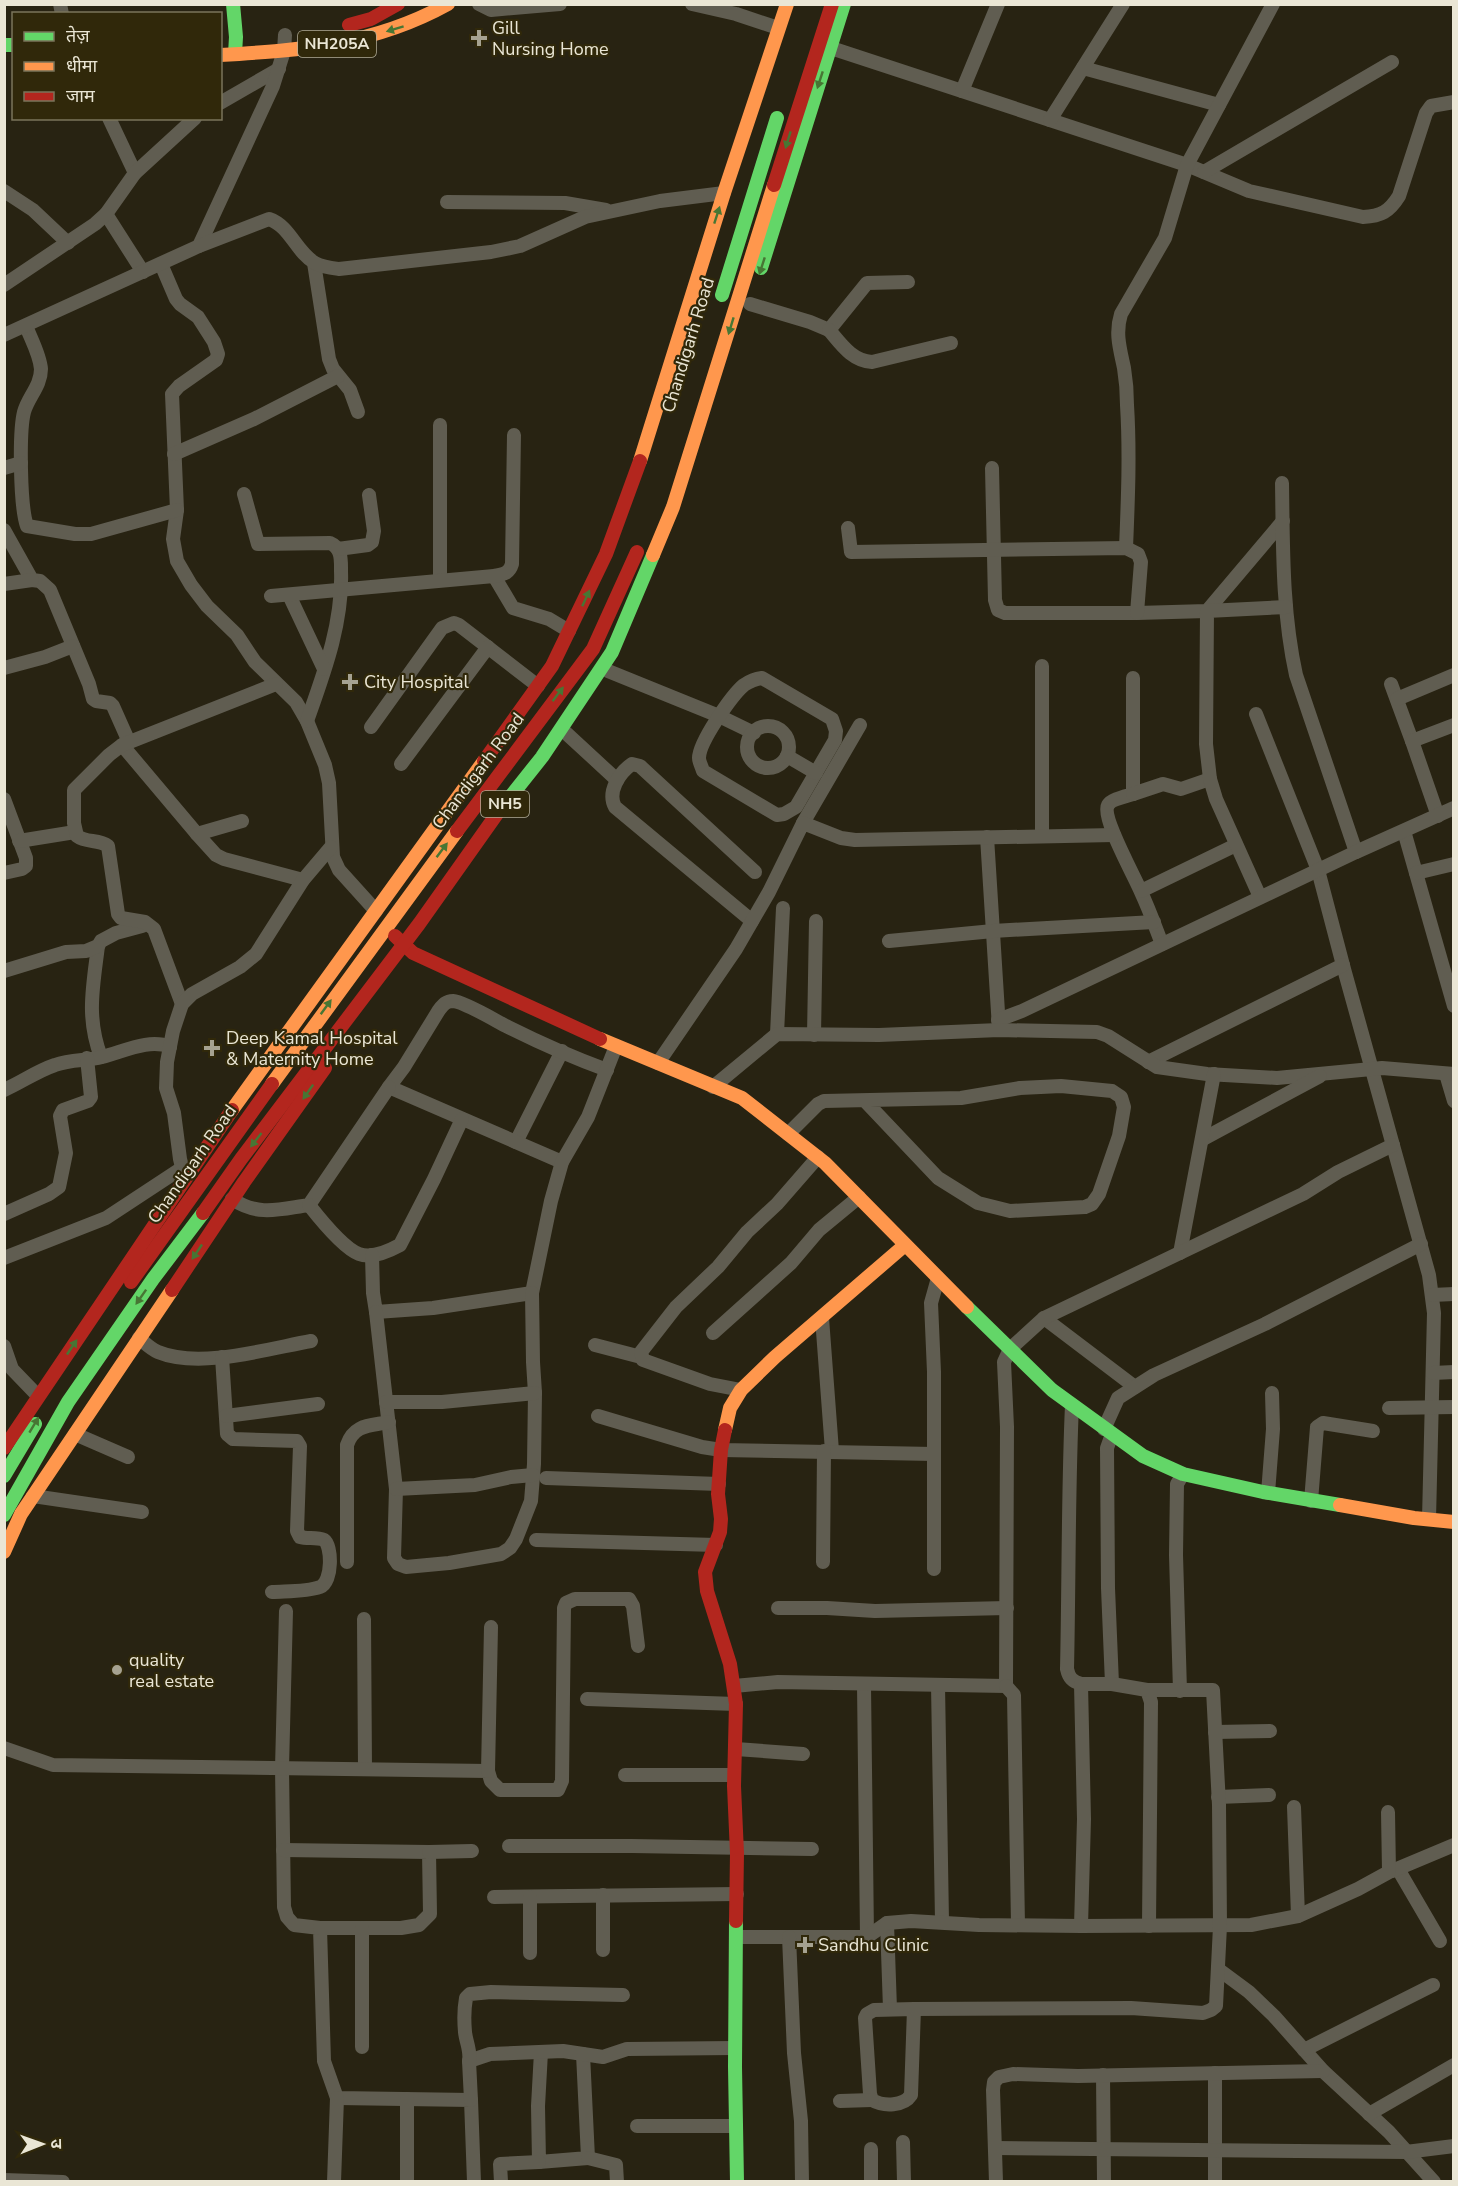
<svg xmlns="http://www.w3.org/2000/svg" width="1458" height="2186" viewBox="0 0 1458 2186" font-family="'Nunito Sans','Noto Sans Devanagari',sans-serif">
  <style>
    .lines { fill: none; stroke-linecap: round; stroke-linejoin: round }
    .street { stroke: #605d51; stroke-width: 14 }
    .fast { stroke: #63d668; stroke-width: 14 }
    .slow { stroke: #ff974d; stroke-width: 14 }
    .jam { stroke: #b3261e; stroke-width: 14 }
    .oneway { fill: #477634 }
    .poi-dot { fill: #a6a291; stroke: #30280a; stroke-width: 2 }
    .labels { text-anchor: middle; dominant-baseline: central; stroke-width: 4.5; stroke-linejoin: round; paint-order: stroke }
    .shield { fill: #30280a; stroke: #b2ad98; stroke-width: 1.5 }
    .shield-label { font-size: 16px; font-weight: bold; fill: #eae6d5 }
    .poi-label { font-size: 18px; fill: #eae6d5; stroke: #30280a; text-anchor: start }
    .street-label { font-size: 18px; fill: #eae6d5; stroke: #30280a }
  </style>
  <rect width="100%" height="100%" fill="#282312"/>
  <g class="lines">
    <g class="street">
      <path d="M60,4L62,14"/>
      <path d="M479,4L491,10L560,4"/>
      <path d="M692,4L736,14L778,28"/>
      <path d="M831,48L1187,165L1249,191L1363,217C1381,216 1389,212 1399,196L1426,113L1431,106L1454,102"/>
      <path d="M1083,68L1219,105"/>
      <path d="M962,91L998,4"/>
      <path d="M220,103L279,69"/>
      <path d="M109,118L135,173"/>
      <path d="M1050,120L1123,4"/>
      <path d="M1204,172L1392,62"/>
      <path d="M4,191L33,210L68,243"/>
      <path d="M447,202L565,203L606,210"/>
      <path d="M106,214L143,272"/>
      <path d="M199,246L273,86L284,51L285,35"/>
      <path d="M314,263L329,359L333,369L350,390L358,412"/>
      <path d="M161,264L176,299L180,304L198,317L214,342L218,354L216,360L179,386L172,394L177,510L173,539L177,561L191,585L207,606L237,635L255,662L296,702L307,721L325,765L329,783L333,857L339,870L376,911"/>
      <path d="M4,285L95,224L106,214L135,173L195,118"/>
      <path d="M750,304L810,322L829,330L867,283L908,282"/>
      <path d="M26,326C31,339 40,355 41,369C41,386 28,397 24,412C19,432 20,507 27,526L75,534H91L177,510"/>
      <path d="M829,330C841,344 852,361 872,362L951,343"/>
      <path d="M4,335L199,246L269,219C290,226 296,252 315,263C322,267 331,268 339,269L491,252L520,246L585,217L660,201L724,193"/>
      <path d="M440,425V580"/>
      <path d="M174,454L254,419L338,376"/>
      <path d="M4,468L21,463"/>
      <path d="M992,468L995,600L998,610L1005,613H1137L1207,611L1283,521"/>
      <path d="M1282,483C1283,546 1282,612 1296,675L1356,852"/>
      <path d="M244,494L258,544L330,543C342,548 341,560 341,571C343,623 324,673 307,721"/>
      <path d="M848,528L851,552L1126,548L1138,554L1141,562L1137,613"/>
      <path d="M4,530L32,580L40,581L50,590L89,684L93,699L96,701L110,703L113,706L129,742"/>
      <path d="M1126,548C1128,500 1130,453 1127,405C1127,393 1126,380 1124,368C1120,349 1115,333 1121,314L1165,238L1187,165L1273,4"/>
      <path d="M338,549L368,545L372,542L374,531L369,495"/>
      <path d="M494,576L513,608L549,619L569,631"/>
      <path d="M4,584L32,580"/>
      <path d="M289,595L324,669"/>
      <path d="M271,596L494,576C503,574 509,574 512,564L514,435"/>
      <path d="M4,668L45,657L73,646"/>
      <path d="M608,671L719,716L754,733"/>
      <path d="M762,678L832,719L836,731L835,740L796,807L784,814L777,815L703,771C702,767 699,762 699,758C699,742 732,695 744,685C750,681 755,679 762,678Z"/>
      <path d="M1133,678V794C1127,796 1111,799 1108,805C1101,817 1135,877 1141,892C1149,909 1155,926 1162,944"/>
      <path d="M1391,684L1412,741"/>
      <path d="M1397,699L1454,675"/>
      <path d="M1256,714L1318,870L1344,969L1429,1275L1434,1313L1429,1519"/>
      <circle cx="768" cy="747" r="21"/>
      <path d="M371,727L442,628L454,623L459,625L538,686"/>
      <path d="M566,733L617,780"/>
      <path d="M122,745L197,834"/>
      <path d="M787,756L816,773"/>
      <path d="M401,764L488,647"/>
      <path d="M1133,794L1163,784L1181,789L1210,779"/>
      <path d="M4,799L26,858V866L22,869L4,873"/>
      <path d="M1438,816L1412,741L1454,725"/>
      <path d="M242,821L197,834L216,855L224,859L303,880"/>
      <path d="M803,823L860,725"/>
      <path d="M1404,831L1454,1006"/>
      <path d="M1042,836V666"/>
      <path d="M987,837L999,1028"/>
      <path d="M19,841L75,832"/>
      <path d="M1416,873L1454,864"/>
      <path d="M1141,891L1236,845"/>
      <path d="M1260,897L1216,799L1210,779L1206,744L1207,611L1286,607"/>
      <path d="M752,921L615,807C607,792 619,773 632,764L640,766L755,872"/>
      <path d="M889,941L993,931L1154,922"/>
      <path d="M98,946C93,987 86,1017 101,1057"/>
      <path d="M4,971L66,952L86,951L98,946L101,941L116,933L142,926"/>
      <path d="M182,1004L154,929L145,922L121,918L118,914L108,846C99,839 86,843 77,836L74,823V790L109,755L122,745L276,684"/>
      <path d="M998,1020L1022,1011L1356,852L1454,808"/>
      <path d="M777,1034L783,908"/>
      <path d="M814,1035L816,921"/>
      <path d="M1148,1062L1343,965"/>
      <path d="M658,1063L736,949L769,892L803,823L841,838L855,840L1114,835"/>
      <path d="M1446,1074L1454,1101"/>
      <path d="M713,1087L777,1034L879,1035L999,1030L1097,1032L1108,1036L1157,1067L1207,1074L1277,1078L1382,1068L1454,1074"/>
      <path d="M4,1090C22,1082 37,1071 55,1065C71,1059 86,1061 102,1057C123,1052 149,1038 170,1047"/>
      <path d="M788,1134L818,1104L824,1101L961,1098L1020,1088L1061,1086L1112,1091L1121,1097L1124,1107L1119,1136L1099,1194L1092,1204L1085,1207L1010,1211L978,1203L938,1178L866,1102"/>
      <path d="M1203,1139L1320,1076"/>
      <path d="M516,1142L562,1051"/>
      <path d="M562,1162L389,1087L404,1067L439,1010C443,1005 446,1001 453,1001C465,1002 496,1021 508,1027C540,1043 574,1058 607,1070"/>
      <path d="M185,1179L180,1159L174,1113L166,1088L167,1062L173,1031L182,1004L192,994L240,967L256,954L303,880L331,847"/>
      <path d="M232,1199C259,1217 280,1209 309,1205L389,1087"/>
      <path d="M309,1205C320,1219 343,1248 359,1254C372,1259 389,1251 400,1245L434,1179L462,1119"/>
      <path d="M4,1214L49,1194L59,1187L66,1153L60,1116L63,1110L88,1101L91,1097L87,1058"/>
      <path d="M1180,1253L1214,1074"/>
      <path d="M372,1255L373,1293L376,1312L433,1308L532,1293L551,1201L562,1162L588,1117L616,1046"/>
      <path d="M4,1258L106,1218L182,1168"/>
      <path d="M1432,1295L1454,1294"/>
      <path d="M376,1312L396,1489L394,1558L398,1564L406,1567L449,1563L501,1554L510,1548L516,1539L531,1501L534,1464L535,1393L533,1362L532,1293"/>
      <path d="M822,1318L832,1451"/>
      <path d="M1044,1318L1135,1387"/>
      <path d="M713,1333L791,1263L819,1230L859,1197"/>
      <path d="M139,1338C145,1343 151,1349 158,1352C199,1369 267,1349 311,1341"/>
      <path d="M595,1345L641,1357"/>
      <path d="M4,1346L12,1369L38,1396"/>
      <path d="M222,1357L227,1434L233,1439L297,1441L300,1446L297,1531L300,1537C307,1539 317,1537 324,1540C332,1545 333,1582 320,1587C306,1592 287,1591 272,1592"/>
      <path d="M1433,1373L1454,1372"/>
      <path d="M741,1390L710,1384L643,1360L641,1352L676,1307L718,1267L747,1232L777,1204L818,1157"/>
      <path d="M386,1402H442L535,1393"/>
      <path d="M1072,1405C1068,1493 1069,1581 1067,1669C1069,1678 1072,1681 1081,1684"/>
      <path d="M1389,1408L1454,1407"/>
      <path d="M226,1416L318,1404"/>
      <path d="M598,1416L702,1447L721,1450L934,1454"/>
      <path d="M1104,1429L1118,1398L1154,1375L1265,1324L1421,1244"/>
      <path d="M75,1434L128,1457"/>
      <path d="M1112,1434L1107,1448L1108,1588L1112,1684"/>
      <path d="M546,1478L719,1484"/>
      <path d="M396,1489L475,1485L511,1477L533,1475"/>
      <path d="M1268,1493L1273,1429L1272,1393"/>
      <path d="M33,1496L142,1512"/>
      <path d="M1311,1501L1317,1427L1323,1423L1373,1431"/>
      <path d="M536,1540L716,1545"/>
      <path d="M347,1562V1445C354,1424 370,1426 389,1422"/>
      <path d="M823,1562L824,1451"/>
      <path d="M934,1569V1372L931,1303L938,1278"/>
      <path d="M778,1608H827L875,1611L1007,1608"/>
      <path d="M286,1611L282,1768L284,1907L287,1917L294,1925L320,1928L324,2061L337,2098L471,2100L474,2182"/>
      <path d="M364,1619L365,1769"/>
      <path d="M864,1685L867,1937"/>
      <path d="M938,1685L942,1921"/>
      <path d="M734,1686L778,1682L1006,1686L1007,1427L1004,1362L1010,1349L1044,1318L1303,1194L1338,1172L1393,1145"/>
      <path d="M1006,1686L1014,1695L1018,1925"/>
      <path d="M1180,1691L1176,1555L1177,1484L1183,1474"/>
      <path d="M587,1699L736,1704"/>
      <path d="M1215,1732L1270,1731"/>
      <path d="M4,1748L53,1765L488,1771L491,1781L500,1790H558L562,1781L564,1608L566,1603L575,1599H629L633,1606L638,1646"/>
      <path d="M736,1749L803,1754"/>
      <path d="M488,1771L491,1627"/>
      <path d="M625,1775H734"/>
      <path d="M1218,1797L1269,1795"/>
      <path d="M1294,1807L1298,1916"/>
      <path d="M509,1846H632L812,1849"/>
      <path d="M283,1850L429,1852L430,1914L419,1925L401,1928H320"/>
      <path d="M429,1852L472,1851"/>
      <path d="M1398,1869L1440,1941"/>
      <path d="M1392,1871L1454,1845"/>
      <path d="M494,1897L737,1894"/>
      <path d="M530,1897V1953"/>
      <path d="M887,1923L890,2009"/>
      <path d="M1081,1926L1084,1819L1081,1684H1112L1147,1690L1151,1702L1149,1926"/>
      <path d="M362,1928V2047"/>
      <path d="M736,1937H867L887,1923L911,1921L979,1925L1081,1926L1251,1925L1298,1916L1358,1889L1389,1872L1388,1812"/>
      <path d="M789,1937L794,2053L801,2121L802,2182"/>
      <path d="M603,1950V1895"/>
      <path d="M1218,1969L1249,1992L1274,2016L1323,2071L1389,2132L1434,2182"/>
      <path d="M914,2009L911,2095C904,2106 884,2107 872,2100L870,2094L865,2018L867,2014L874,2010L914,2009L1131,2008L1203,2013L1211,2010L1216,2006L1220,1926L1219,1805L1213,1690H1147"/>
      <path d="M1304,2050L1433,1985"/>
      <path d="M541,2052L538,2106L539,2162L588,2158L583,2054"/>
      <path d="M469,2061L490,2054L563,2051L603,2057L627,2049L735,2048"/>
      <path d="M1215,2073V2182"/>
      <path d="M1103,2075L1104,2182"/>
      <path d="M407,2099V2182"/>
      <path d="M471,2100L469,2061C471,2051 466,2042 465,2032C464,2021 464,2009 466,1998L470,1994L491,1992L623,1995"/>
      <path d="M840,2101L872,2100"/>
      <path d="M1369,2114L1454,2065"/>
      <path d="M637,2126H736"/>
      <path d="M903,2142L904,2182"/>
      <path d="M995,2148L1406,2152L1454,2146"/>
      <path d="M871,2149V2182"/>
      <path d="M588,2158L616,2165L617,2182"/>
      <path d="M4,2180L63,2182"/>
      <path d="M334,2182L337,2098"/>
      <path d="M501,2182L500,2164L539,2162"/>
      <path d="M996,2182L993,2090L994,2082L999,2077L1013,2074L1078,2076L1323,2071"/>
    </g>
    <g class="fast">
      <path d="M233,4L236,37L235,54"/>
      <path d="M4,45H14"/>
      <path d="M761,268L844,4"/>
      <path d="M722,295L777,118"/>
      <path d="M499,811L542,757L612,652L653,555"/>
      <path d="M967,1307L1052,1390L1143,1456L1183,1474L1263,1492L1340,1505"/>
      <path d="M4,1476L35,1424"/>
      <path d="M4,1515L68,1402L153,1279L203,1213"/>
      <path d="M736,1921L735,2067L737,2182"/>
    </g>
    <g class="slow">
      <path d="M220,55C303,50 374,45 448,4"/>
      <path d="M640,461L724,193L787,4"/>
      <path d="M653,555L673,507L774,185"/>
      <path d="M600,1039L742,1098L825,1163L967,1307"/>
      <path d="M272,1084L457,831"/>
      <path d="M232,1110L484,761"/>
      <path d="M725,1430L730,1408L741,1390L775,1357L905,1245"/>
      <path d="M1340,1505L1414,1518L1454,1522"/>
      <path d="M4,1552L21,1514L172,1290"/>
    </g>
    <g class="jam">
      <path d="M349,25L371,19L398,4"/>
      <path d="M774,185L832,4"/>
      <path d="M484,761L552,666L606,554L640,461"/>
      <path d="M457,831L593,649L637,552"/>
      <path d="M395,936L413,953L600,1039"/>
      <path d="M203,1213L241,1159L419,924L499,811"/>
      <path d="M131,1282L272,1084"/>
      <path d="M172,1290L244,1182L325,1068"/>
      <path d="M725,1430L721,1450L718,1494L721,1519L720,1532L705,1572L707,1591L730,1664L736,1704L734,1786L737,1853L736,1921"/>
      <path d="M4,1448L232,1110"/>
    </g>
  </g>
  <defs><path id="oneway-solid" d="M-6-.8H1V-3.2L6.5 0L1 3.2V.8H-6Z" transform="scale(1.5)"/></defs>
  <g class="oneway">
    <use href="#oneway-solid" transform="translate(395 29) rotate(163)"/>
    <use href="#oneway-solid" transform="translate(820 80) rotate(108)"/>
    <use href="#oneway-solid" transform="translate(788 140) rotate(107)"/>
    <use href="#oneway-solid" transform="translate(717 215) rotate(-72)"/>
    <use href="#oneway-solid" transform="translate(762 266) rotate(108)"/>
    <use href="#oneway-solid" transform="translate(731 326) rotate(107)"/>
    <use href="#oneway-solid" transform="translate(586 598) rotate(-65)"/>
    <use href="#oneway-solid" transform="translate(558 694) rotate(-53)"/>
    <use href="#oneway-solid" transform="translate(442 850) rotate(-53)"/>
    <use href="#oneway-solid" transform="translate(326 1007) rotate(-54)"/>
    <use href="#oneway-solid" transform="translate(308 1092) rotate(125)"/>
    <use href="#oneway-solid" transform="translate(256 1140) rotate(128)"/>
    <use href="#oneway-solid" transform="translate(197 1252) rotate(124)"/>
    <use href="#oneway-solid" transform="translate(141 1297) rotate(125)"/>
    <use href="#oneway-solid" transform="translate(72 1347) rotate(-56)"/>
    <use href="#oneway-solid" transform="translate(34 1425) rotate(-59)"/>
  </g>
  <g class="poi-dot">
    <path d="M476 29h6v6h6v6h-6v6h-6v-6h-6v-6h6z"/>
    <path d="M347 673h6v6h6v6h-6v6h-6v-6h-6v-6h6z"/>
    <path d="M209 1039h6v6h6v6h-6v6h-6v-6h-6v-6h6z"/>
    <circle cx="117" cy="1670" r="6"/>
    <path d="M802 1936h6v6h6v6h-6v6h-6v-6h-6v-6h6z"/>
  </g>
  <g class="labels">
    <g class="shield">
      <rect x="298" y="31" width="78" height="26" rx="4.5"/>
      <rect x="481" y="791" width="48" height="26" rx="4.5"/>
    </g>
    <g class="shield-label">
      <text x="337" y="44">NH205A</text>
      <text x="505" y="804">NH5</text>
    </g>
    <g class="poi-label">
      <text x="492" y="28">Gill<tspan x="492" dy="21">Nursing Home</tspan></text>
      <text x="364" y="682">City Hospital</text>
      <text x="226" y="1038">Deep Kamal Hospital<tspan x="226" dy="21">&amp; Maternity Home</tspan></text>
      <text x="129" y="1660">quality<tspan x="129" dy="21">real estate</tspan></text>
      <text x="818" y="1945">Sandhu Clinic</text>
    </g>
    <g class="street-label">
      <text transform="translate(688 345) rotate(-73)">Chandigarh Road</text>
      <text transform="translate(478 771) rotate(-53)">Chandigarh Road</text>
      <text transform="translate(192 1164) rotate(-55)">Chandigarh Road</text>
    </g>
  </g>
  <rect width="1458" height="2186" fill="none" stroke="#eae6d5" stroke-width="12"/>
  <rect x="12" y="12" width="210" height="108" fill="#30280a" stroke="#7a745b" stroke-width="1.5"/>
  <rect x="24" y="32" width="30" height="9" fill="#63d668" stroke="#7a745b" stroke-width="1.5"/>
  <text x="66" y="42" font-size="18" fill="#eae6d5">तेज़</text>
  <rect x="24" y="62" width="30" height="9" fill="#ff974d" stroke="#7a745b" stroke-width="1.5"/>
  <text x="66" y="72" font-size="18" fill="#eae6d5">धीमा</text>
  <rect x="24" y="92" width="30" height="9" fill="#b3261e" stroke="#7a745b" stroke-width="1.5"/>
  <text x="66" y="102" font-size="18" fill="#eae6d5">जाम</text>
  <g transform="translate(42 2144) rotate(89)" stroke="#30280a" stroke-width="4.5" paint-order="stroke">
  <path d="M0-4.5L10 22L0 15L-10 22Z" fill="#eae6d5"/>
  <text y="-9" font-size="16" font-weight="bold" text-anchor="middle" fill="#eae6d5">उ</text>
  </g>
</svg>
